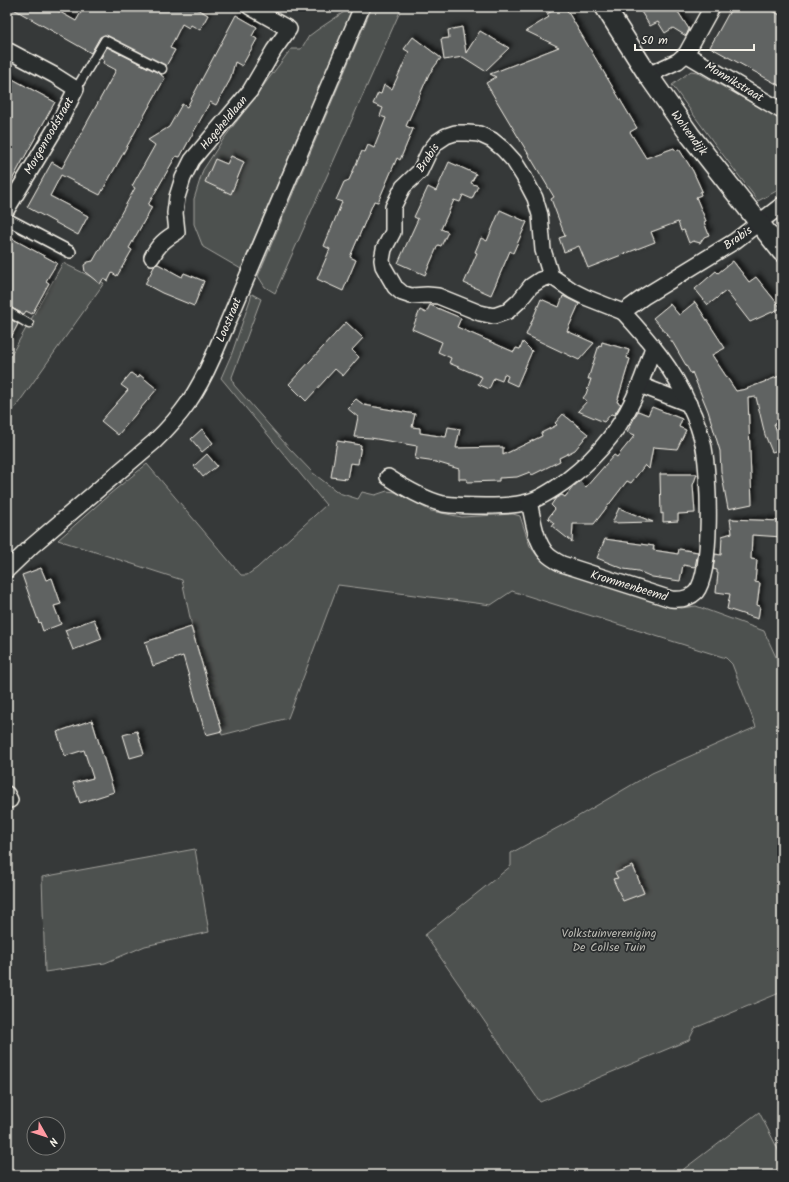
<svg xmlns="http://www.w3.org/2000/svg" width="789" height="1182" viewBox="0 0 789 1182" font-family="Kalam,sans-serif">
  <style>
    .green { fill: #4e514f; stroke: #a1a19c }
    .building { fill: #616362; stroke: #f4f1e8; filter: url(#shadow) }
    .lines { fill: none; stroke-linecap: round; stroke-linejoin: round }
    .service-casing { stroke: #f4f1e8; stroke-width: 11 }
    .pedestrian-casing { stroke: #f4f1e8; stroke-width: 14 }
    .minor-casing { stroke: #f4f1e8; stroke-width: 18 }
    .tertiary-casing { stroke: #f4f1e8; stroke-width: 22 }
    .service { stroke: #2a2d2e; stroke-width: 8 }
    .pedestrian { stroke: #2a2d2e; stroke-width: 11 }
    .minor { stroke: #2a2d2e; stroke-width: 15 }
    .tertiary { stroke: #2a2d2e; stroke-width: 19 }
    .labels { text-anchor: middle; dominant-baseline: central; stroke-width: 3.5; stroke-linejoin: round; paint-order: stroke }
    .street-label { font-size: 12px; fill: #f4f1e8; stroke: #2a2d2e }
    .park-label { font-size: 12px; fill: #bab9b2; stroke: #2a2d2e }
  </style>
  <defs>
    <filter id="shadow"><feDropShadow dx="3.5" dy="-3.5" stdDeviation="2" flood-color="#0009"/></filter>
  </defs>
  <rect width="100%" height="100%" fill="#363939"/>
  <filter id="ink" filterUnits="userSpaceOnUse"><feTurbulence type="fractalNoise" baseFrequency=".025" numOctaves="2"/><feDisplacementMap in="SourceGraphic" scale="8" xChannelSelector="R" yChannelSelector="G"/><feConvolveMatrix kernelMatrix="1 2 1 2 8 2 1 2 1" color-interpolation-filters="sRGB"/></filter>
  <g filter="url(#ink)">
    <g class="green">
      <path d="M372,7H402L275,293L265,287L258,276Z"/>
      <path d="M356,9L308,112L241,269L203,247L194,224V199L203,170L222,141L291,49H301L309,36L317,30L347,10Z"/>
      <path d="M691,71L697,72L782,120V188L758,201L714,143L672,85Z"/>
      <path d="M63,263L104,283L7,419V362Z"/>
      <path d="M252,294L261,299L232,377L234,385L289,448L313,473L339,493L358,499L362,492L375,495L387,491L395,492L431,511L462,517L513,514L520,516L530,546L538,557L553,567L572,575L662,603L681,608L696,606L764,631L782,670V992L695,1028L689,1040L540,1102L425,935L511,866V853L572,820L652,773L756,727L732,664L726,658L512,591L491,605L338,585L288,718L222,735L192,627L182,580L58,540L111,493L147,464L241,575H247L257,568L326,505L221,378L232,353Z"/>
      <path d="M195,849L209,932L145,946L105,963L45,972L42,877Z"/>
      <path d="M759,1112L782,1157V1175H676Z"/>
    </g>
    <g class="building">
      <path d="M10,7H51L76,21L84,7H194L208,15L200,30L191,25L189,28L182,24L170,48L175,50L166,66L105,35L100,37L91,53Z"/>
      <path d="M559,7H565L637,128L630,132L646,158L674,148L676,151L679,149L693,171L702,191L700,192L701,195L696,197L706,221L704,222L709,235L704,237L700,243L693,241L689,243L684,230L681,231L678,222L651,232L655,242L588,268L579,246L564,252L559,238L565,236L551,199L554,197L486,83L496,77L490,74L559,47L526,31L549,17L547,14Z"/>
      <path d="M638,7H675L689,29L686,36L673,28L665,33L658,22L650,26Z"/>
      <path d="M732,7H766L782,16V87L710,47Z"/>
      <path d="M236,15L257,27L252,36L257,39L242,66L235,62L230,80L216,105L210,102L180,157L176,156L148,205L152,207L129,248L132,250L117,276L112,273L108,281L103,279L100,284L85,272L84,265L88,262L93,261L106,238L108,237L135,188L132,186L155,145L148,140L169,127L182,104L187,107Z"/>
      <path d="M462,27L466,53L480,31L509,48L485,71L463,57L444,60L441,39L449,38L448,30Z"/>
      <path d="M413,37L441,58L429,74L406,126L413,129L400,160L397,158L378,202L374,201L350,257L356,260L343,291L317,279L330,249L324,246L342,202L336,200L344,182L349,180L362,151L365,152L368,145L374,148L386,118L380,116L383,108L373,104L378,93L381,94L384,85L392,89L409,52L404,49Z"/>
      <path d="M107,47L161,74V75L165,78L100,195L61,175L50,196L88,216L78,235L27,207L52,162L62,168L116,70L103,63L104,60L101,58Z"/>
      <path d="M7,76L55,102L7,189Z"/>
      <path d="M231,156L244,162L231,194L205,182L215,159L227,164Z"/>
      <path d="M449,162L476,174L471,183L478,186L472,199L463,195L460,202L454,200L441,229L448,232L441,246L438,245L425,275L398,263L418,219L414,217L428,187L436,191Z"/>
      <path d="M500,210L527,222L513,253L510,251L491,295L464,283L477,253L475,252L481,238L487,241Z"/>
      <path d="M11,238L57,263L46,281L49,283L32,314L26,311L24,314L7,306V245Z"/>
      <path d="M733,261L749,282L756,277L781,308L750,322L726,291L708,305L695,289L716,271L718,273Z"/>
      <path d="M158,264L182,277L184,273L204,281L194,306L162,293L145,284L155,265Z"/>
      <path d="M563,296L579,304L567,331L594,343L579,360L526,335L541,299L559,307Z"/>
      <path d="M695,302L725,348L712,355L736,391L746,389L782,375V421L774,424L782,444V449L772,452L765,435L756,397L748,398L752,504L728,509L721,471L720,451L708,411L692,372L691,374L673,343L666,334H667L653,318L670,304L679,315Z"/>
      <path d="M430,305L461,318L457,327L514,352L516,348L520,349L523,342L532,351L517,386L506,381L508,376L504,374L502,381L494,378L489,389L478,384L482,377L449,363L451,358L438,352L442,342L412,329L420,310L426,313Z"/>
      <path d="M7,317L18,324L7,345Z"/>
      <path d="M346,322L363,338L352,350L359,357L343,376L335,369L306,401L289,384Z"/>
      <path d="M602,342L629,350L627,358L630,359L617,402L621,404L614,415L611,414L604,422L578,411L587,401L583,398L586,394L591,379H588L599,345L601,346Z"/>
      <path d="M131,373L138,378L140,375L157,389L118,435L101,421L128,390L121,385Z"/>
      <path d="M356,399L364,405L415,414L412,427L420,428V433L446,437L448,427L460,429L456,448L503,447V455L542,436L541,433L557,425L555,423L563,414L588,434L575,450L559,458L560,461L532,475L530,472L517,477L499,478V481L467,482V479H459V469L436,462L415,459L417,446L371,438L354,437L358,417L347,408Z"/>
      <path d="M652,407L682,419L679,427L686,430L677,449L653,447L649,469L645,465L631,483L627,481L594,524H573L572,542L552,526L554,523L548,518L555,509L551,505L556,498L562,495L565,497L573,487L580,481L586,487L614,455L617,457L635,435L627,432L638,411L648,415Z"/>
      <path d="M202,429L213,443L202,452L191,439Z"/>
      <path d="M337,441L361,445L358,464L350,463L347,479L331,477Z"/>
      <path d="M207,454L217,466L203,477L194,466Z"/>
      <path d="M660,474H697L693,485L695,513L678,514V521L663,522V513L661,514Z"/>
      <path d="M619,508L653,522L612,523Z"/>
      <path d="M730,519L782,521V537L752,535L751,559L757,560L755,582L760,583L757,605L760,606L758,619L727,609L730,594L716,592L718,573H717V570L713,569L715,554L721,555L722,536L732,533Z"/>
      <path d="M605,539L654,546L653,550L678,554L679,549L698,552L695,567L683,565L680,581L652,577L638,571L624,569L597,558Z"/>
      <path d="M41,568L46,580L52,578L61,604L54,606L61,624L43,631L40,622L39,623L22,575Z"/>
      <path d="M94,619L102,639L73,650L65,630Z"/>
      <path d="M191,627L222,731L206,735L183,656L153,666L145,642Z"/>
      <path d="M92,720L114,792L80,803L73,783L93,778L84,750L65,756L57,732Z"/>
      <path d="M137,731L144,754L130,758L123,735Z"/>
      <path d="M633,866L644,893L623,901L613,879L618,878L615,873Z"/>
    </g>
    <g class="lines">
      <defs>
        <g id="service">
          <path d="M76,89L105,40L162,69"/>
          <path d="M7,311L29,324"/>
        </g>
        <path id="pedestrian" d="M7,219L70,252"/>
        <g id="minor">
          <path d="M7,50L54,75L76,89L60,121L7,209"/>
          <path d="M686,54L782,111"/>
          <path d="M648,75L678,61L686,54L712,7"/>
          <path d="M152,257C158,245 165,239 177,232L175,213L177,197L183,178L192,160L250,91L274,50L289,29L250,7"/>
          <path d="M551,276L540,280L531,286L519,301L508,311L494,316L480,313L438,296L427,295L411,296L402,293L395,287L383,266L382,260L384,249L393,232V207L403,187L420,171L429,152L437,142L446,136L455,133H468L479,134L492,140L503,149L514,161L524,177L535,198L540,215L543,250L551,276L573,291L585,297L623,312L645,296L735,241L782,205"/>
          <path d="M640,385L689,404"/>
          <path d="M388,477C405,488 423,499 443,504C457,506 471,506 485,506C499,506 514,506 528,502C541,498 556,488 567,480C600,455 625,423 640,384C645,372 649,359 653,347"/>
          <path d="M529,502C533,518 535,540 546,553C550,558 556,561 562,564L671,599C680,600 689,599 696,592C713,571 709,476 704,448C701,433 696,419 689,405C674,370 649,340 623,312"/>
          <path d="M7,570L32,546L154,442C183,414 197,393 213,357L362,7"/>
          <path d="M7,794L10,800"/>
        </g>
        <path id="tertiary" d="M605,7L648,75L690,135L782,252"/>
      </defs>
      <use href="#service" class="service-casing"/>
      <use href="#pedestrian" class="pedestrian-casing"/>
      <use href="#minor" class="minor-casing"/>
      <use href="#tertiary" class="tertiary-casing"/>
      <use href="#service" class="service"/>
      <use href="#pedestrian" class="pedestrian"/>
      <use href="#minor" class="minor"/>
      <use href="#tertiary" class="tertiary"/>
    </g>
  </g>
  <g class="labels">
    <g class="street-label">
      <text transform="translate(734 82) rotate(31)">Monnikstraat</text>
      <text transform="translate(224 123) rotate(-50)">Hageheldlaan</text>
      <text transform="translate(689 133) rotate(53)">Wolvendijk</text>
      <text transform="translate(49 136) rotate(-60)">Morgenroodstraat</text>
      <text transform="translate(428 158) rotate(-57)">Brabis</text>
      <text transform="translate(738 238) rotate(-35)">Brabis</text>
      <text transform="translate(229 320) rotate(-67)">Loostraat</text>
      <text transform="translate(629 586) rotate(17)">Krommenbeemd</text>
    </g>
    <g class="park-label">
      <text x="609" y="933">Volkstuinvereniging<tspan x="609" dy="14">De Collse Tuin</tspan></text>
    </g>
  </g>
  <rect width="789" height="1182" fill="none" stroke="#2a2d2e" stroke-width="24"/>
  <rect x="12" y="12" width="765" height="1158" fill="none" stroke="#f4f1e8" stroke-width="1.5" filter="url(#ink)"/>
  <g transform="translate(46 1136) rotate(129)"><circle r="19" fill="#2a2d2e" stroke="#7b7b78"/>
  <path d="M0-3L7 15L0 10L-7 15Z" fill="#ff9aa2"/>
  <text y="-6" font-size="11" font-weight="bold" text-anchor="middle" fill="#f4f1e8">N</text>
  </g>
  <path d="M635 44v6h119v-6" fill="none" stroke="#f4f1e8" stroke-width="2"/>
  <text x="641" y="44" font-size="12" fill="#f4f1e8" stroke="#2a2d2e" stroke-width="3" paint-order="stroke">50 m</text>
</svg>
